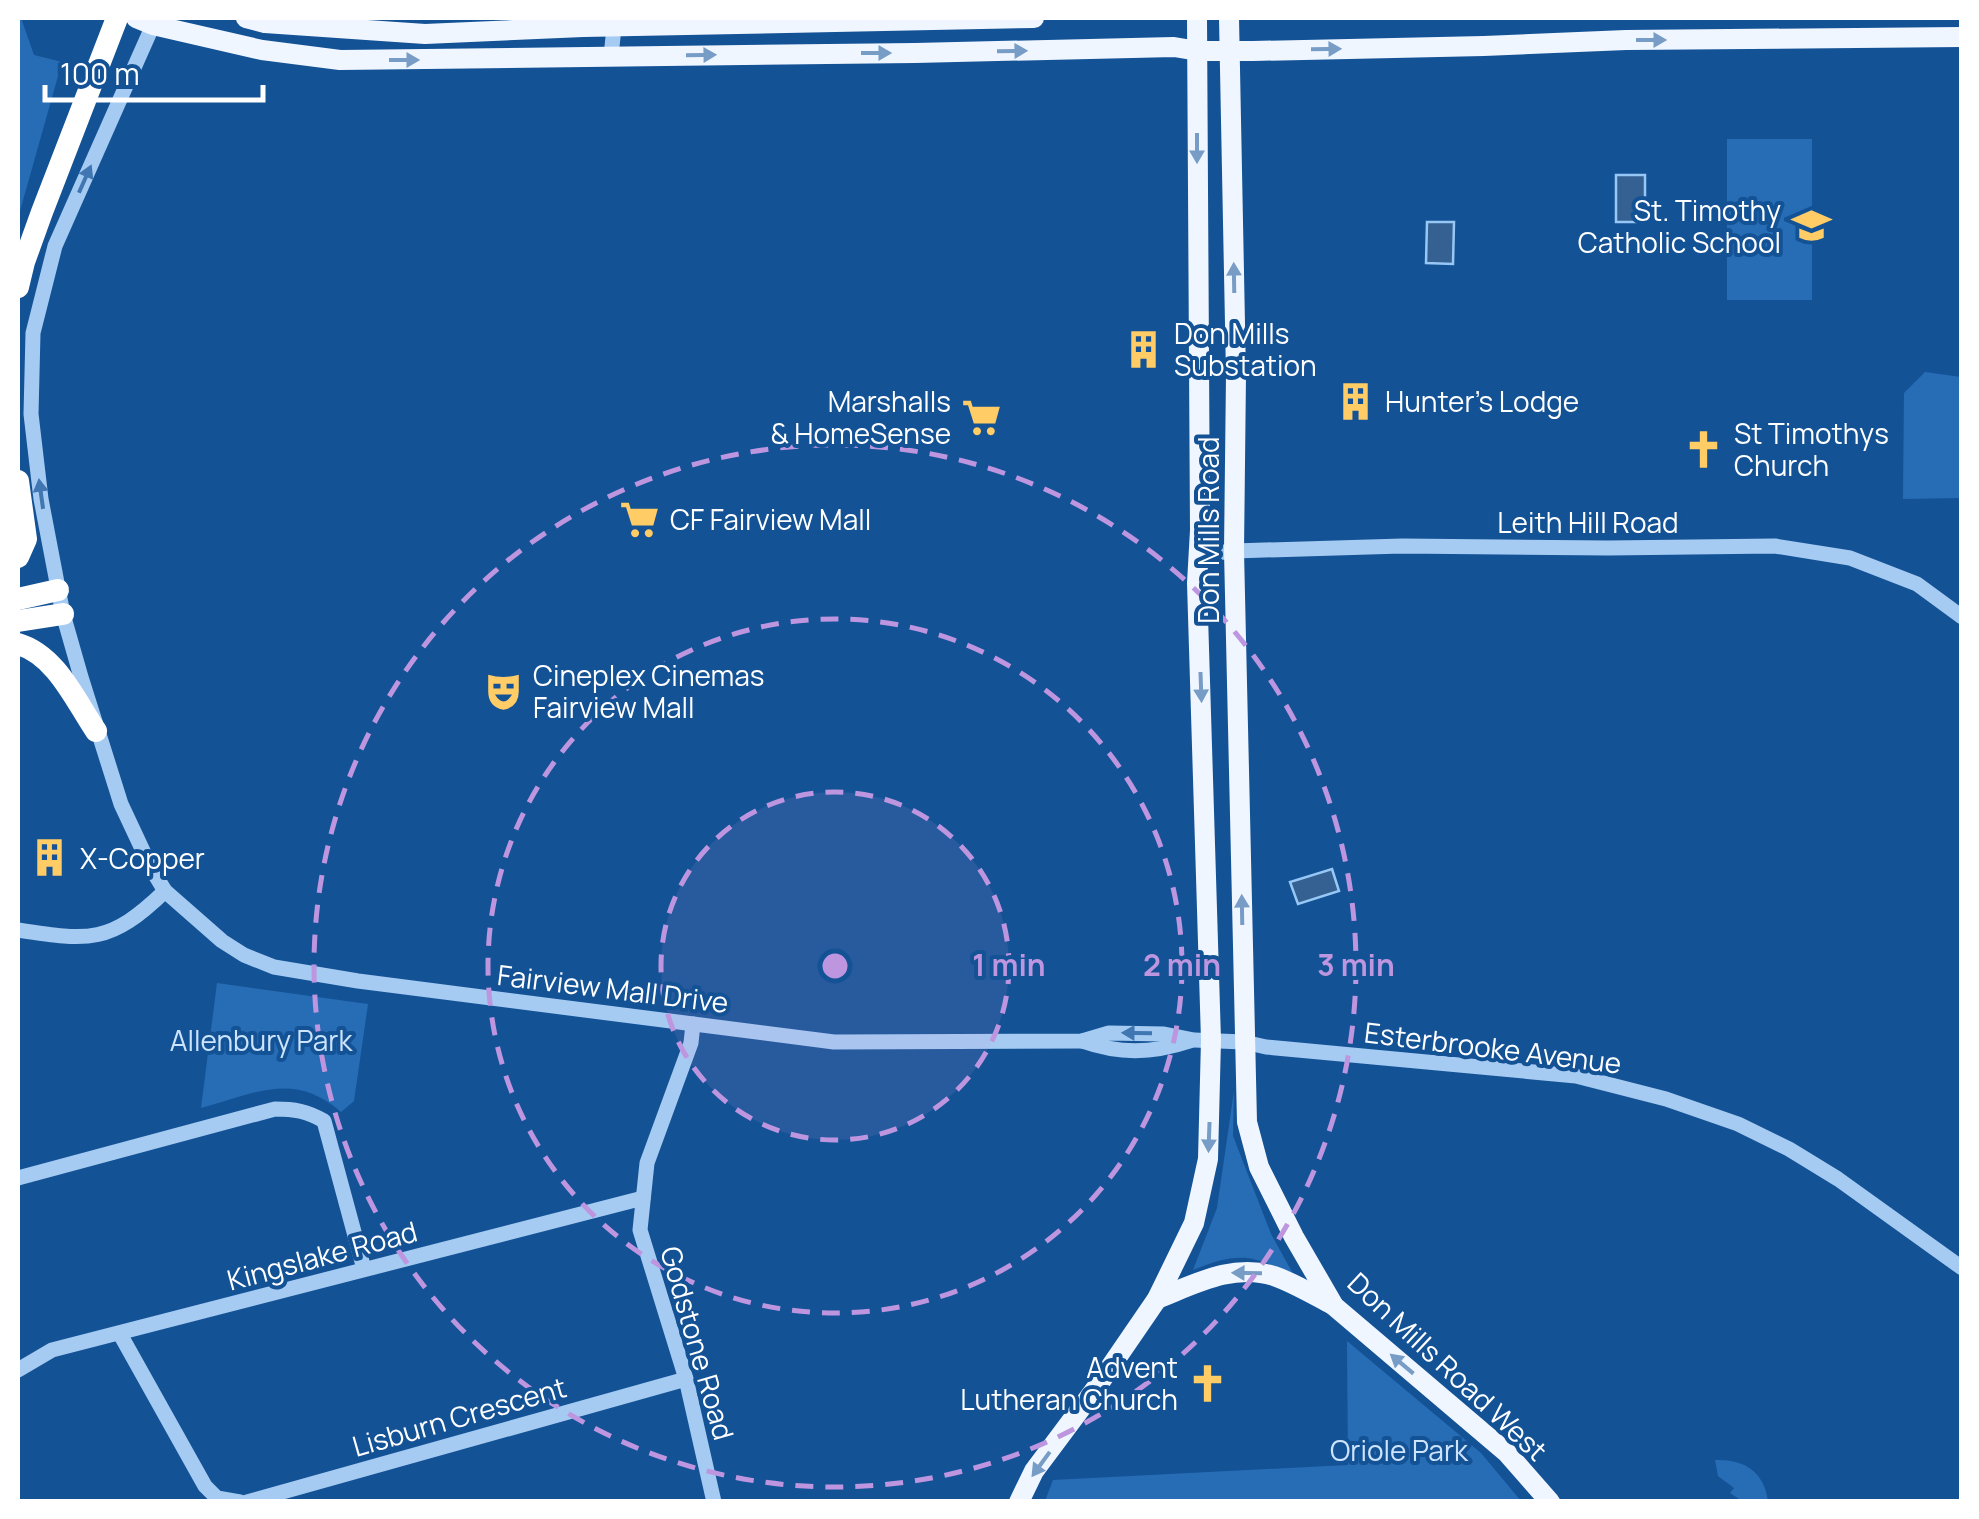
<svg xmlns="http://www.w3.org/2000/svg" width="1979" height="1519" viewBox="0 0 1979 1519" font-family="Manrope,sans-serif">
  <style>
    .green { fill: #276db5 }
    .water { fill: #346192; stroke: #97c7f5; stroke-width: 2.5 }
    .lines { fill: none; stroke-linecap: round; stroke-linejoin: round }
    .minor { stroke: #a5cbf2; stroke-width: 15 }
    .major { stroke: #f0f6ff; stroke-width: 20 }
    .highway { stroke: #fff; stroke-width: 22 }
    .oneway { fill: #779cc5 }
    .oneway2 { fill: #4076b2 }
    .ring { fill: none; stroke: #bd96df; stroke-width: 5; stroke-dasharray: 18 12 }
    .labels { text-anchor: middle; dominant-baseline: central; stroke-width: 8; stroke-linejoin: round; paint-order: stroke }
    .poi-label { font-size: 28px; fill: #fff; stroke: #145296; text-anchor: start }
    .street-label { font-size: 28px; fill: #fff; stroke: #145296 }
    .park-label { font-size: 28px; fill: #cce4fd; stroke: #145296 }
    .centre { fill: #bd96df; stroke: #145296; stroke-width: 5 }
    .ring-label { font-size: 30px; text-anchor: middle; font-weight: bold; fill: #bd96df; stroke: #145296; stroke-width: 8; stroke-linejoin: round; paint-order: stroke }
  </style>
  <rect width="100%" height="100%" fill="#145296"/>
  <g class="green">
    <path d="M18,18H21L34,55L62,62L18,218Z"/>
    <rect x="1727" y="139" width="85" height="161"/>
    <path d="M1925,372L1961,377V498L1903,499L1904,393Z"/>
    <path d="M217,983L368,1004L354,1101L341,1112C294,1070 254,1094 201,1108Z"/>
    <path d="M1234,1091L1233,1136L1271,1234L1296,1279C1255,1253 1237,1252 1193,1270L1217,1208Z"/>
    <path d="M1347,1341L1481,1453L1521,1501H1045L1053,1480L1348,1465Z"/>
    <path d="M1715,1460C1745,1459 1764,1472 1768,1501H1742L1730,1493L1734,1488L1718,1476Z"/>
  </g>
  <g class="water">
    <rect x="1616" y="175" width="29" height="47"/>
    <path d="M1427,222H1454L1453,264L1426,263Z"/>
    <path d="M1332,869L1339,891L1298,904L1290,882Z"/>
  </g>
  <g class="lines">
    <g class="minor">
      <path d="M154,18L153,25L55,246L33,333L31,414L41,499L63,614L81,677L121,804L151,868L165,891L222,941L244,955L274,967L358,981L834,1042L1082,1041L1109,1033L1164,1034L1194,1040L1244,1042L1266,1047L1576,1076L1666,1099L1738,1124L1789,1149L1838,1179L1962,1268"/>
      <path d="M611,56L615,18"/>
      <path d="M1198,555L1234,551L1402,546L1608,548L1775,546L1850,558L1917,584L1962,617"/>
      <path d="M18,930C90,941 110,944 165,891"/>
      <path d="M693,1024L691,1043L647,1163L640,1230L686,1379L714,1502"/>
      <path d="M1082,1041C1119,1054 1151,1054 1190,1041"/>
      <path d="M18,1178L275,1109C294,1109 307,1111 324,1121L364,1269"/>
      <path d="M120,1334L205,1486L217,1498L240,1502"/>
      <path d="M18,1370L52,1350L643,1198"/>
      <path d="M247,1502L686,1379"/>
    </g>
    <g class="major">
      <path d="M136,18L153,25L262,50L340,60L915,53L1174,47L1198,51H1253L1484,46L1626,40L1962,37"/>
      <path d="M246,18L265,23L425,34L583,27L1034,18"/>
      <path d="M1229,18L1236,375L1234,551L1247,1122L1259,1167L1294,1237L1334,1306L1507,1453L1550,1502"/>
      <path d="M1157,1299C1195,1284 1233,1263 1274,1276C1294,1283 1314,1295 1333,1305"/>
      <path d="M1019,1502L1034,1471L1096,1388L1157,1299L1194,1223L1208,1159L1211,1040L1197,583L1200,530L1197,18"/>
    </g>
    <g class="highway">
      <path d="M18,287L24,262L42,212L117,18"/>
      <path d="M18,481L26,539L18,557"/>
      <path d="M18,599L58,590"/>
      <path d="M18,621L63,614"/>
      <path d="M18,644C56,655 75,700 96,731"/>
    </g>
  </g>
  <defs><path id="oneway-solid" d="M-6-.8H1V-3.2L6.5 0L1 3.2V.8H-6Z" transform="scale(2.5)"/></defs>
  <g class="oneway">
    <use href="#oneway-solid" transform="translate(1651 40)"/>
    <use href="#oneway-solid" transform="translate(1326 49) rotate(-1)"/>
    <use href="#oneway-solid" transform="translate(1012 51) rotate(-1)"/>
    <use href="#oneway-solid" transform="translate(876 53)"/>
    <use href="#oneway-solid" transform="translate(701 55) rotate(-1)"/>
    <use href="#oneway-solid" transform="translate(404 60)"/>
    <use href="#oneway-solid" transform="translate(1197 148) rotate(90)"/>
    <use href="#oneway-solid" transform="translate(1234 278) rotate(-91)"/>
    <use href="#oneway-solid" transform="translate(1201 687) rotate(88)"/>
    <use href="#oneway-solid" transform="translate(1242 910) rotate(-91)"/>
    <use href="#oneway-solid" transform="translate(1209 1137) rotate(92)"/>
    <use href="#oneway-solid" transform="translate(1247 1273) rotate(-179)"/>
    <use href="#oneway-solid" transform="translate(1402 1364) rotate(-140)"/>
    <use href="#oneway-solid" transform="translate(1041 1464) rotate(126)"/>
  </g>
  <g class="oneway2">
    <use href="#oneway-solid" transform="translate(85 179) rotate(-66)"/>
    <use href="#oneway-solid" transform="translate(41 494) rotate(-98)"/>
    <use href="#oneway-solid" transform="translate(1137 1033) rotate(-179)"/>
  </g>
  <circle cx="835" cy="966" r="174" fill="#bd96df" fill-opacity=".12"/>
  <g class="ring">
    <circle cx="835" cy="966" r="174"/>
    <circle cx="835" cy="966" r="347"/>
    <circle cx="835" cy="966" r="521"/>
  </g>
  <defs>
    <symbol id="school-bare" viewBox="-9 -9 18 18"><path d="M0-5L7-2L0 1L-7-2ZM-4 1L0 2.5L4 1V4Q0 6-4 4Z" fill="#fc6" stroke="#145296" stroke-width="2.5" paint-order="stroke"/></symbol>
    <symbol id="building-bare" viewBox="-9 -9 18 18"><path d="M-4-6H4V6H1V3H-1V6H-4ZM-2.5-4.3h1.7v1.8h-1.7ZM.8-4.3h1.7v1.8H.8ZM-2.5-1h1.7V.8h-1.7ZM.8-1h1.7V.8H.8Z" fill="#fc6" stroke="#145296" stroke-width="2.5" paint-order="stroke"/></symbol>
    <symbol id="supermarket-bare" viewBox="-9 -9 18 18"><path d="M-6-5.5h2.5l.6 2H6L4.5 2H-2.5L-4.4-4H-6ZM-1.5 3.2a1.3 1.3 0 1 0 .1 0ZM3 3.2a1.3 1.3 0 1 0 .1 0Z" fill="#fc6" stroke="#145296" stroke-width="2.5" paint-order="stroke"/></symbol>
    <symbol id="church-bare" viewBox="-9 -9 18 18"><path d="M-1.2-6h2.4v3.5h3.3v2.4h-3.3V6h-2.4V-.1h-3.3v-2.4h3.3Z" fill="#fc6" stroke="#145296" stroke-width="2.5" paint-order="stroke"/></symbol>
    <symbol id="theatre-bare" viewBox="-9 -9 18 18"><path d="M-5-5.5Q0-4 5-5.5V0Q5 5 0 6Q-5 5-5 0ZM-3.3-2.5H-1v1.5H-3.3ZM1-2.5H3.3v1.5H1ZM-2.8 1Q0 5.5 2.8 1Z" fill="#fc6" stroke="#145296" stroke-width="2.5" paint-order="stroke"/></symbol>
  </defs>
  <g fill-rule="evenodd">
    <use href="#school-bare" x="1784" y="198" width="55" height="55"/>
    <use href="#building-bare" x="1116" y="322" width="55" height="55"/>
    <use href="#building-bare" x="1328" y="374" width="55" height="55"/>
    <use href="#supermarket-bare" x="954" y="390" width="55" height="55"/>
    <use href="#church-bare" x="1676" y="422" width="55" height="55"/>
    <use href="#supermarket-bare" x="612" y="492" width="55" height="55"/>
    <use href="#theatre-bare" x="476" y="664" width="55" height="55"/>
    <use href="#building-bare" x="22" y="830" width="55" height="55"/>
    <use href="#church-bare" x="1180" y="1356" width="55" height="55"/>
  </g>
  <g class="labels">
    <g class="poi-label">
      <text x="1781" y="210" text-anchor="end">St. Timothy<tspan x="1781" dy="32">Catholic School</tspan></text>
      <text x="1174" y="333">Don Mills<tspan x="1174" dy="32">Substation</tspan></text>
      <text x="951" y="401" text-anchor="end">Marshalls<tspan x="951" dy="32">&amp; HomeSense</tspan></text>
      <text x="1385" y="401">Hunter's Lodge</text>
      <text x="1734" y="433">St Timothys<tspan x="1734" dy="32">Church</tspan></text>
      <text x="670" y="519">CF Fairview Mall</text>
      <text x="533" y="675">Cineplex Cinemas<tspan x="533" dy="32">Fairview Mall</tspan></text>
      <text x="80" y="858">X-Copper</text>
      <text x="1178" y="1367" text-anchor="end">Advent<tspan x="1178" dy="32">Lutheran Church</tspan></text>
    </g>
    <g class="street-label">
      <text x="1588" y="522">Leith Hill Road</text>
      <text transform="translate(1208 530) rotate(-90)">Don Mills Road</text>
      <text transform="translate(613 988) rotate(7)">Fairview Mall Drive</text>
      <text transform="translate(1493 1047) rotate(7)">Esterbrooke Avenue</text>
      <text transform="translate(322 1255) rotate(-15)">Kingslake Road</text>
      <text transform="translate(698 1343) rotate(74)">Godstone Road</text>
      <text transform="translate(1448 1366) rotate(43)">Don Mills Road West</text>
      <text transform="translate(459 1416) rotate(-16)">Lisburn Crescent</text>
    </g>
    <g class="park-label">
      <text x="261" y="1040">Allenbury Park</text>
      <text x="1399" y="1450">Oriole Park</text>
    </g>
  </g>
  <circle cx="835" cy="966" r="15" class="centre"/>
  <g class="ring-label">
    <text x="1009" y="976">1 min</text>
    <text x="1182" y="976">2 min</text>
    <text x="1356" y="976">3 min</text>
  </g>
  <rect width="1979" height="1519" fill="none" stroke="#ffffff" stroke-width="40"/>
  <path d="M45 85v15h218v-15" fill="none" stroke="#ffffff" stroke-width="5"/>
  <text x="60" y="85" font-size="30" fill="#ffffff" stroke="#145296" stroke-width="8" paint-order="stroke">100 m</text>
</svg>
